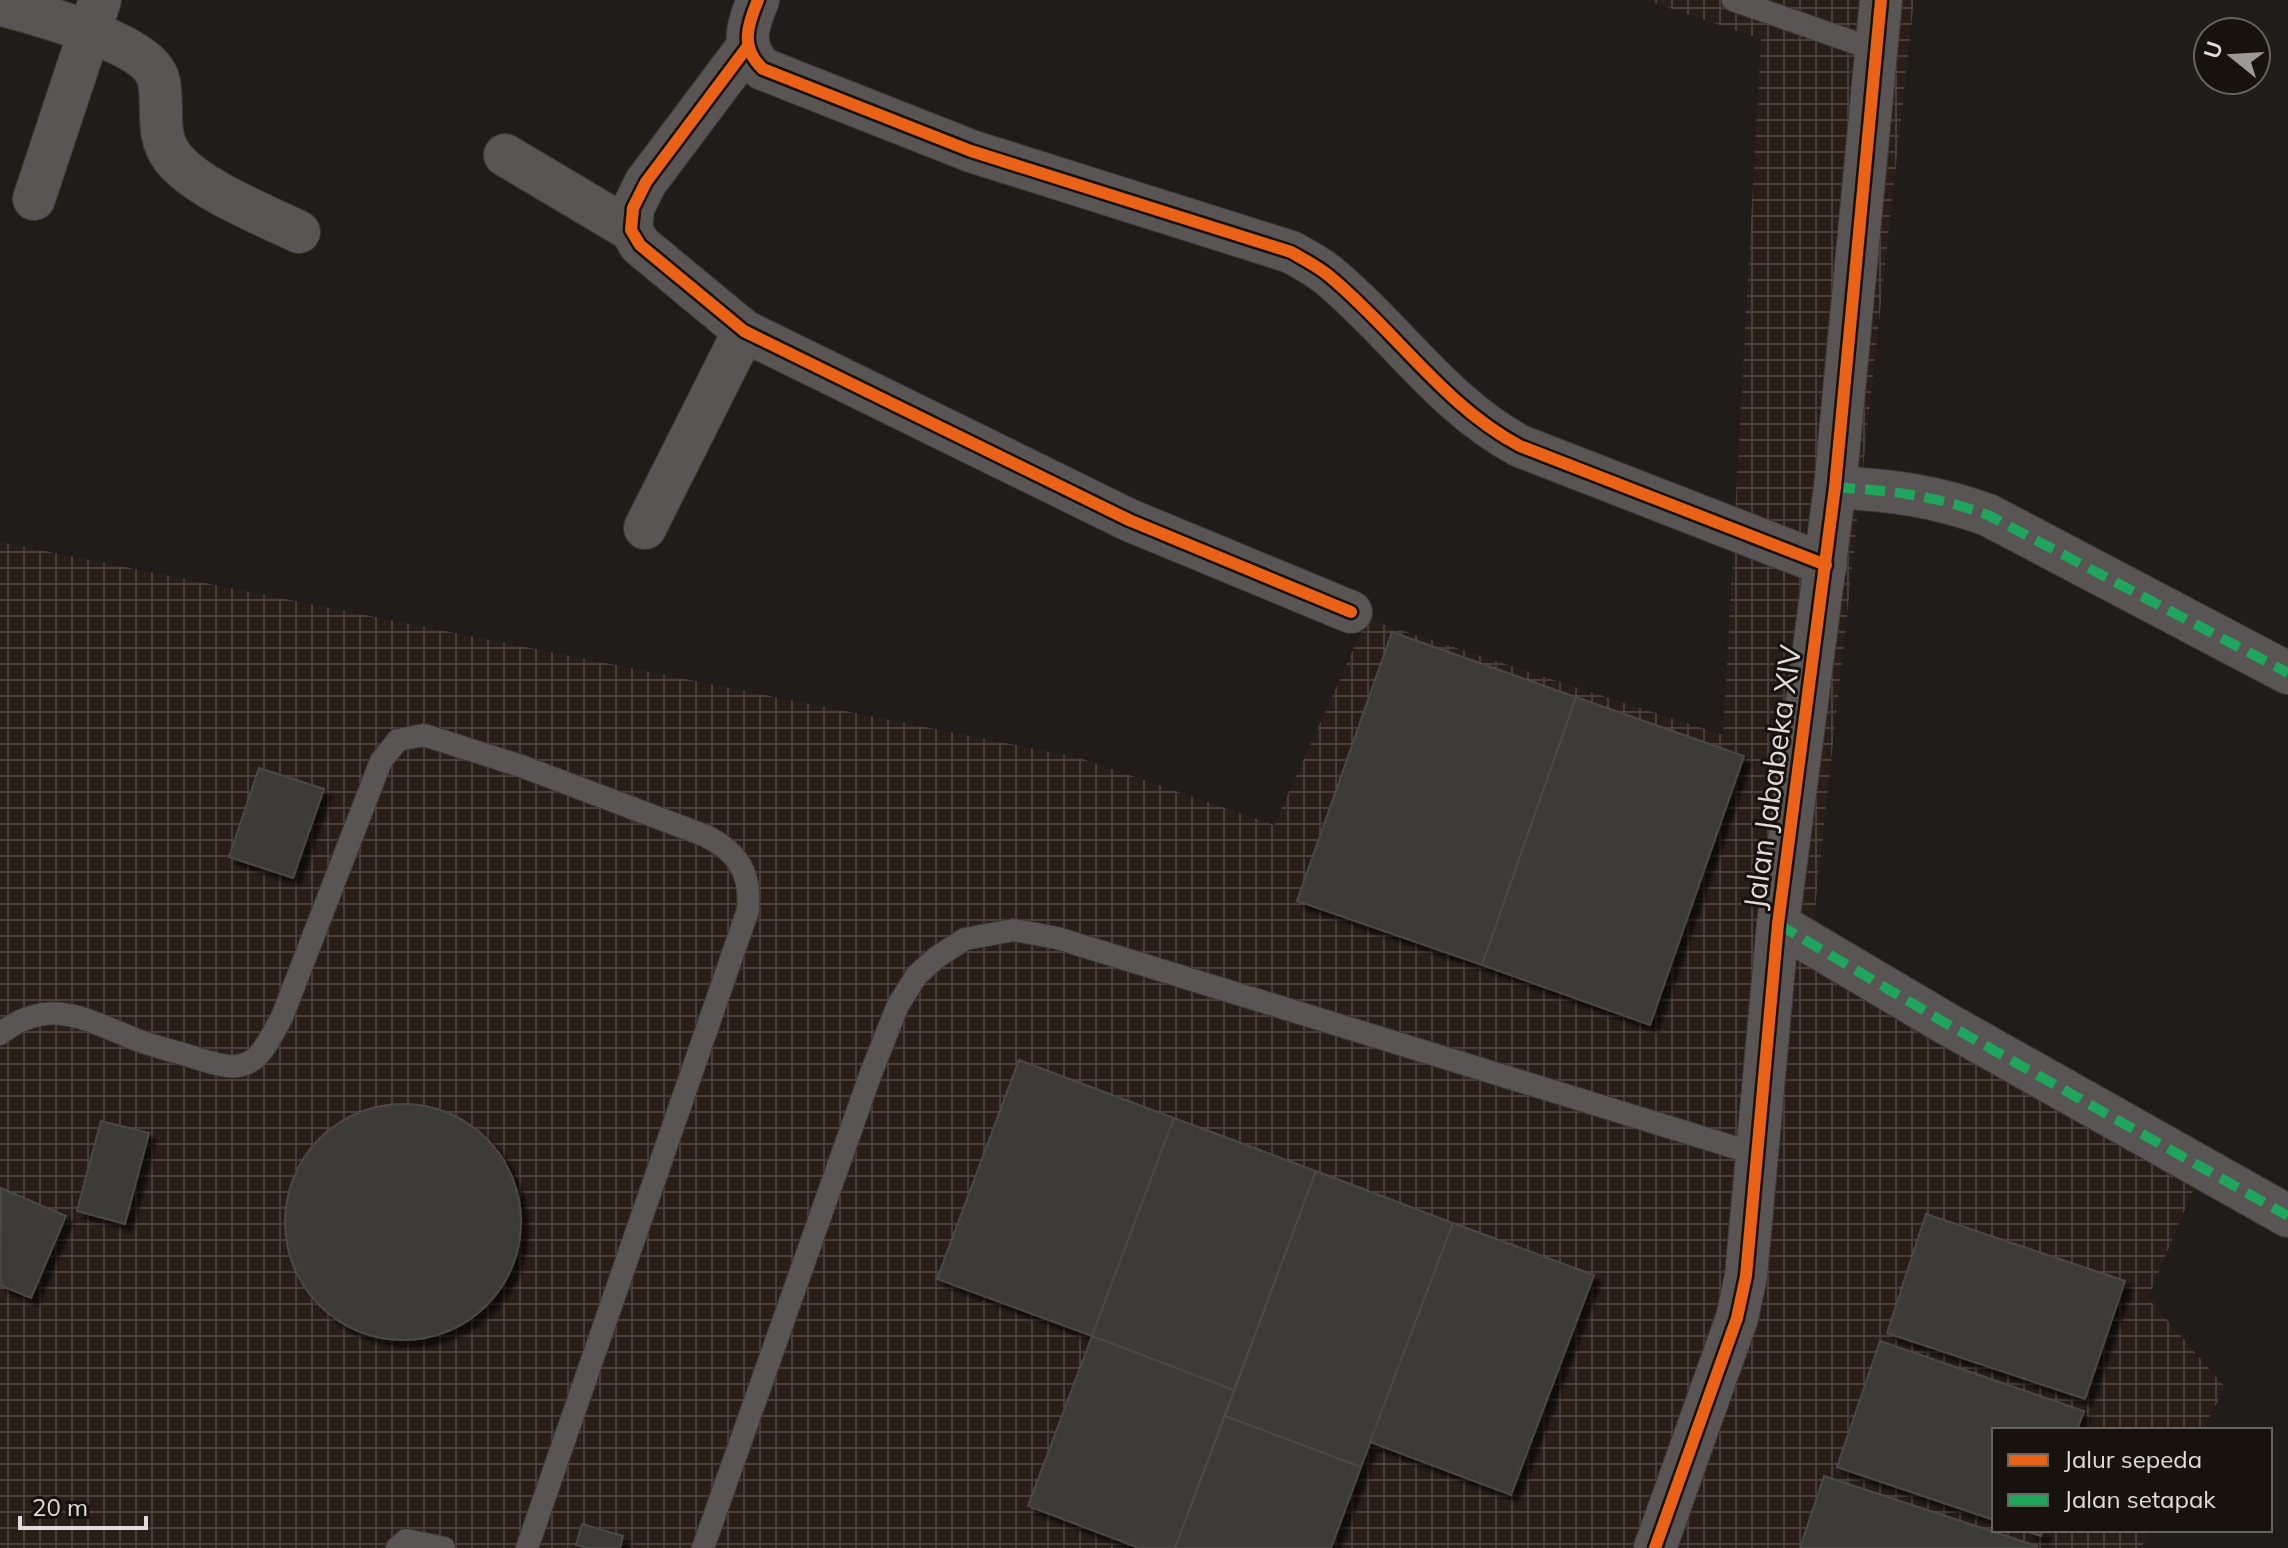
<svg xmlns="http://www.w3.org/2000/svg" width="2288" height="1548" viewBox="0 0 2288 1548" font-family="Mulish,sans-serif">
  <style>
    .industrial { fill: url(#industrial-grid) }
    .building { fill: #3e3b39; stroke: #4a4846; stroke-width: 2; filter: url(#shadow) }
    .lines { fill: none; stroke-linecap: round; stroke-linejoin: round }
    .service-casing { stroke: #3b3937; stroke-width: 24 }
    .minor-casing { stroke: #3b3937; stroke-width: 44 }
    .service { stroke: #585554; stroke-width: 22 }
    .minor { stroke: #585554; stroke-width: 42 }
    .quiet { stroke: #20a55d; stroke-width: 10; stroke-dasharray: 20 10; stroke-linecap: butt }
    .cycleway-casing { stroke: #17120e; stroke-width: 17 }
    .cycleway { stroke: #ea6118; stroke-width: 12 }
    .labels { text-anchor: middle; dominant-baseline: central; stroke-width: 6; stroke-linejoin: round; paint-order: stroke }
    .street-label { font-size: 30px; fill: #e0dcd9; stroke: #17120e }
  </style>
  <defs>
    <pattern id="industrial-grid" width="8" height="8" patternUnits="userSpaceOnUse" patternTransform="scale(2)"><rect width="8" height="8" fill="#291f18"/><path d="M0 4h8M4 0v8" fill="none" stroke="#483f39"/></pattern>
    <filter id="shadow"><feDropShadow dx="7" dy="7" stdDeviation="2" flood-color="#0009"/></filter>
  </defs>
  <rect width="100%" height="100%" fill="#1f1c19"/>
  <path class="industrial" d="M1646,0H1914L1809,963L2198,1178L2148,1298L2225,1387L2203,1430H1994V1530H2151L2141,1548H0V542L1080,758L1274,825L1367,619L1723,735L1761,39Z"/>
  <g class="building">
    <path d="M1392,632L1576,697L1482,965L1297,901Z"/>
    <path d="M1576,697L1744,756L1650,1025L1482,965Z"/>
    <path d="M259,768L324,789L293,878L229,857Z"/>
    <path d="M1019,1060L1174,1118L1092,1336L937,1279Z"/>
    <circle cx="403" cy="1222" r="118"/>
    <path d="M1174,1118L1316,1171L1234,1390L1092,1336Z"/>
    <path d="M101,1121L149,1133L125,1224L77,1211Z"/>
    <path d="M1316,1171L1453,1223L1361,1467L1225,1416Z"/>
    <path d="M1,1188L66,1216L31,1298L0,1285Z"/>
    <path d="M1926,1214L2125,1281L2085,1399L1887,1333Z"/>
    <path d="M1453,1223L1594,1275L1511,1495L1370,1442Z"/>
    <path d="M1092,1336L1234,1390L1175,1548H1139L1028,1506Z"/>
    <path d="M1880,1341L2084,1411L2077,1430H1994V1520L1837,1467Z"/>
    <path d="M1225,1416L1361,1467L1331,1548H1175Z"/>
    <path d="M1824,1476L2037,1546V1548H1800Z"/>
    <path d="M582,1524L623,1536L620,1548H588L576,1545Z"/>
    <path d="M2022,1530H2043L2041,1536Z"/>
  </g>
  <g class="lines">
    <defs>
      <g id="service">
        <path d="M1733,0L1876,50"/>
        <path d="M0,1034C49,995 87,1020 137,1040C156,1047 177,1052 196,1058C210,1062 230,1070 245,1064C263,1058 273,1032 282,1017L381,761L398,740L424,735L521,766L706,836C739,853 751,873 748,910L527,1548"/>
        <path d="M397,1548L406,1540L444,1548"/>
        <path d="M703,1548L871,1073L898,1005L917,975L937,957L965,939L1014,930L1057,938L1756,1154"/>
      </g>
      <g id="minor">
        <path d="M758,0C747,26 740,48 763,69L971,151L1291,252C1303,259 1317,266 1328,275C1395,330 1443,405 1520,446L1826,565"/>
        <path d="M0,4C35,15 152,42 159,82C164,109 155,135 173,158C198,189 262,214 299,232"/>
        <path d="M748,46L646,182L633,208L631,230L640,245L744,331L1129,520L1351,612"/>
        <path d="M505,155L631,230"/>
        <path d="M34,199L100,0"/>
        <path d="M1835,487C1894,491 1932,495 1988,515L2288,673"/>
        <path d="M645,528L744,331"/>
        <path d="M1778,924L1947,1024L2288,1216"/>
        <path d="M1655,1548L1737,1318L1746,1276L1778,924L1835,487L1881,0"/>
      </g>
    </defs>
    <use href="#service" class="service-casing"/>
    <use href="#minor" class="minor-casing"/>
    <use href="#service" class="service"/>
    <use href="#minor" class="minor"/>
    <g class="quiet">
      <path d="M1835,487C1894,491 1932,495 1988,515L2288,673"/>
      <path d="M1778,924L1947,1024L2288,1216"/>
    </g>
    <defs>
      <g id="cycleway">
        <path d="M758,0C747,26 740,48 763,69L971,151L1291,252C1303,259 1317,266 1328,275C1395,330 1443,405 1520,446L1826,565"/>
        <path d="M748,46L646,182L633,208L631,230L640,245L744,331L1129,520L1351,612"/>
        <path d="M1655,1548L1737,1318L1746,1276L1778,924L1835,487L1881,0"/>
      </g>
    </defs>
    <use href="#cycleway" class="cycleway-casing"/>
    <use href="#cycleway" class="cycleway"/>
  </g>
  <g class="labels">
    <g class="street-label">
      <text transform="translate(1772 777) rotate(-82)">Jalan Jababeka XIV</text>
    </g>
  </g>
  <rect x="1992" y="1428" width="280" height="104" fill="#17120e" stroke="#67635f" stroke-width="2"/>
  <rect x="2008" y="1454" width="40" height="12" fill="#ea6118" stroke="#67635f" stroke-width="2"/>
  <text x="2064" y="1468" font-size="24" fill="#e0dcd9">Jalur sepeda</text>
  <rect x="2008" y="1494" width="40" height="12" fill="#20a55d" stroke="#67635f" stroke-width="2"/>
  <text x="2064" y="1508" font-size="24" fill="#e0dcd9">Jalan setapak</text>
  <g transform="translate(2232 56) rotate(288)"><circle r="38" fill="#17120e" stroke="#67635f" stroke-width="2"/>
  <path d="M0-6L14 30L0 20L-14 30Z" fill="#9c9996"/>
  <text y="-12" font-size="22" font-weight="bold" text-anchor="middle" fill="#e0dcd9">U</text>
  </g>
  <path d="M20 1516v12h126v-12" fill="none" stroke="#e0dcd9" stroke-width="4"/>
  <text x="32" y="1516" font-size="24" fill="#e0dcd9" stroke="#17120e" stroke-width="6" paint-order="stroke">20 m</text>
</svg>
